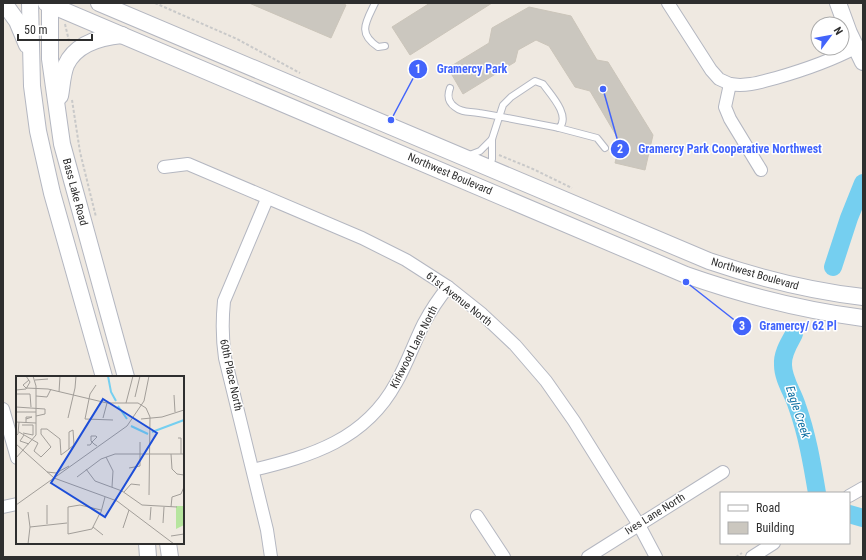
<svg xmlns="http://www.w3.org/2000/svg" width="866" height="560" viewBox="0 0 866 560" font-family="'Roboto Condensed',sans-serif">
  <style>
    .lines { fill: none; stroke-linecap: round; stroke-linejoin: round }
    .river { stroke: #75cff0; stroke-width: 18 }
    .building { fill: #cbc7bf; stroke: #cbc5ba }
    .lane-casing { stroke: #b4b7c1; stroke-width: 8 }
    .street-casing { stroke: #b4b7c1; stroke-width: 14 }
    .secondary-casing { stroke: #b4b7c1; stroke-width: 18 }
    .path { stroke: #c9c9c9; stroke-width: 2; stroke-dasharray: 3 2; stroke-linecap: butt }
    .lane { stroke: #fff; stroke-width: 6 }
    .street { stroke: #fff; stroke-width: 12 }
    .secondary { stroke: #fff; stroke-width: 16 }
    .labels { text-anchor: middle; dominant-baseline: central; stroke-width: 3; stroke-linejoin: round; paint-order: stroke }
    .street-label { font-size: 11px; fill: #2e2e2e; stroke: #fff }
    .water-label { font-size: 12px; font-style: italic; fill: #0d6fa3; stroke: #fff }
    .inset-river { fill: none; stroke: #75cff0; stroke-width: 2 }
    .inset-road { fill: none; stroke: #a29e99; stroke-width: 1 }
    .view { fill: #1d4ed8; fill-opacity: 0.15; stroke: #1d4ed8; stroke-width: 2 }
    .inset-edge { fill: none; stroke: #2e2e2e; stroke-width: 2 }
    .leader { fill: none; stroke: #4264fb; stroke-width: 1.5 }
    .callout-dot { fill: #4264fb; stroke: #fff; stroke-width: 1.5 }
    .mark-label { font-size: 12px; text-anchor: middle; font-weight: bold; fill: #fff }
    .callout-label { font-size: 12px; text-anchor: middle; font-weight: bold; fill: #4264fb; stroke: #fff; stroke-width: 3; stroke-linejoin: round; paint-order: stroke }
  </style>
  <rect width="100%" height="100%" fill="#efe9e1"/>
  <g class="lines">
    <g class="river">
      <path d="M833,267L849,218L863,183"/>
      <path d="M794,334C789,343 782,354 783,365C783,379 793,393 797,406C807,434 812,463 817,493"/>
      <path d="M849,514L863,518"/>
    </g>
  </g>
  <g class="building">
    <path d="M249,3H341L346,5L331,38Z"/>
    <path d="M430,3H492L410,55L392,27Z"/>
    <path d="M529,7L571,16L597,60L608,62L653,135L645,170L615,163L620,142L590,91L575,87L549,46L536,40L518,50L515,62L463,94L448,68L489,43L492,28Z"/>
  </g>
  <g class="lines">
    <defs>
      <g id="lane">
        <path d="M375,3C366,22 357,33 378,47L385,46"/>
        <path d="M450,88C447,96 448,102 455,107C462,113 470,111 479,113C505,117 532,123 559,128C571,116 551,95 543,84L535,81L511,97L503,105L492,139V159L490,167"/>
        <path d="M559,128L597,138L605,148"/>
        <path d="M467,156L480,151L492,139"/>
      </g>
      <g id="street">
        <path d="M668,3L711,70L719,79L730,84L725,107L730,119L761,170"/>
        <path d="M730,84C746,87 761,82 776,78C804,70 830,61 855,48"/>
        <path d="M164,167L188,164L362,238L406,260L448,287L482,314L515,345L546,381L574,421L639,525L656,557"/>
        <path d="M267,199L224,301C222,321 222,338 225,358L267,530L271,557"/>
        <path d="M3,409L17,458"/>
        <path d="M253,470C311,456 365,440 396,383C407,364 414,343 424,323C431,310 439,298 448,287"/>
        <path d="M849,496L863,488"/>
        <path d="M3,507L17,504"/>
        <path d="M477,516L504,557"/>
        <path d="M588,557L723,472"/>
        <path d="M752,557L774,543"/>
      </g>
      <g id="secondary">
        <path d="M4,3L17,21L27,45"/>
        <path d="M30,3L32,86L38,131L52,193L104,377"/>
        <path d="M46,3L686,275C746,296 800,310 863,318"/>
        <path d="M50,3V59L62,144L126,377"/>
        <path d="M99,3L709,261C759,278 810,291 863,297"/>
        <path d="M838,3L849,33L863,62"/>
        <path d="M60,96C62,86 62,75 66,65C76,43 101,37 122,35"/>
        <path d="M147,543L148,557"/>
        <path d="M168,543L170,557"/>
      </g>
    </defs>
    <use href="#lane" class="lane-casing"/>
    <use href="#street" class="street-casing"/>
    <use href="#secondary" class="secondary-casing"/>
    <g class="path">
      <path d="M155,3L237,39L300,73"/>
      <path d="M65,24L69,41"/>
      <path d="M72,100L80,152L96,217"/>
      <path d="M499,155L533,169L572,188"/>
      <path d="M736,557L742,553"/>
    </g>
    <use href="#lane" class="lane"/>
    <use href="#street" class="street"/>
    <use href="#secondary" class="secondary"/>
  </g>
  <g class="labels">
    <g class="street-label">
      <text transform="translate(450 174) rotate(23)">Northwest Boulevard</text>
      <text transform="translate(75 192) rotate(75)">Bass Lake Road</text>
      <text transform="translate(755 274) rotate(16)">Northwest Boulevard</text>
      <text transform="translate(459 299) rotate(38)">61st Avenue North</text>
      <text transform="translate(414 347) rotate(-63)">Kirkwood Lane North</text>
      <text transform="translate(231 375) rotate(78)">60th Place North</text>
      <text transform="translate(655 514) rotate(-32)">Ives Lane North</text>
    </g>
    <g class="water-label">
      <text transform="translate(798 412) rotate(72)">Eagle Creek</text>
    </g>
  </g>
  <g transform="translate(16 376)">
    <rect width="168" height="168" fill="#efe9e1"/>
    <path d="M160,130H168V149L160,153Z" fill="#b6e59e"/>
    <path class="inset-river" d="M92,0L95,16L100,25M102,30L111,43M115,50L132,58M136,56L168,44"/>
    <path class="inset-road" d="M13,4L7,9L10,12L32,13L91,27H122L130,32L134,41L133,119M19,4L32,3M80,9L74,18L69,43L97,44M0,14L10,13L14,6L10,0M43,16L44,0M0,18H14L15,31M158,19L159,36M20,20L31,21L35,13M119,21L124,0M110,27L117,0M0,31L29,33V38L20,40M0,36H20M52,42L59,12L60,0M87,42L91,27M125,43L146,41L168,34M0,46L20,47M10,47V41H16L10,43M6,49H17V59L7,57M3,56L22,67L18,75L25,81L35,71L25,58V53H31L44,63L45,79L53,73L58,69L57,54L53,56V73M8,59L4,65L13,68M0,60L2,58L3,46M162,62H165V78M0,68L38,102L101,125L158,168M71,69H74L75,68L76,66L81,61L80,60H75V65L78,68L81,70M155,78L156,93L161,98L168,99M90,81L97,95L96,111M0,82L20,59V10L17,0M113,92L124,90V66M70,93L79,105L106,115L126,129L161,131M31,96L40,97L53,90M61,101L85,83L99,78H168M108,116L115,108L124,109M0,129L111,50L128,25L133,0M31,129V148M155,131L156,121L165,118L168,111M85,134L64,129L52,131V158L76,153L83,139L85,136L89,121M134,144L135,131M147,147L148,131M14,151L51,147M77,151L87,159M107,152L113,134M155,160L168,158M12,168L14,151L12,136"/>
    <path class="view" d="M87,23L141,57L89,141L35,107Z"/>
    <rect width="168" height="168" class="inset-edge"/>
  </g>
  <path class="leader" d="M391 120L418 69M603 89L620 149M686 282L742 326"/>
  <g class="callout-dot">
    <circle cx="391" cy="120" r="4"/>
    <circle cx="603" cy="89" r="4"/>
    <circle cx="686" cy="282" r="4"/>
    <circle cx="418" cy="69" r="10"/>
    <circle cx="620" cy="149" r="10"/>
    <circle cx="742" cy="326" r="10"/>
  </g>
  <g class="mark-label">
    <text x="418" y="73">1</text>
    <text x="620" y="153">2</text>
    <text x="742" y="330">3</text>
  </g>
  <g class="callout-label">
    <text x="472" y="73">Gramercy Park</text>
    <text x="730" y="153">Gramercy Park Cooperative Northwest</text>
    <text x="798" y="330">Gramercy/ 62 Pl</text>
  </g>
  <rect width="866" height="560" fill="none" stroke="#2e2e2e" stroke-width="8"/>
  <rect x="720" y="492" width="130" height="52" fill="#ffffff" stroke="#ababab"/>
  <rect x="728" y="505" width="20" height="6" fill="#ffffff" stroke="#ababab"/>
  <text x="756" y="512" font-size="12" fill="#2e2e2e">Road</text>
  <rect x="728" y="522" width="20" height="12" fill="#cbc7bf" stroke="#ababab"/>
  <text x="756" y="532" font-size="12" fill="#2e2e2e">Building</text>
  <g transform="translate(830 36) rotate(58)"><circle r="19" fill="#ffffff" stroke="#ababab"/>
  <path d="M0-3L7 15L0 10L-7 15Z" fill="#4264fb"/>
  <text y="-6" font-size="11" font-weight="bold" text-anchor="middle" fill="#2e2e2e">N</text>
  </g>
  <path d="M18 34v6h74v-6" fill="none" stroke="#2e2e2e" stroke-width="2"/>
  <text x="24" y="34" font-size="12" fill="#2e2e2e" stroke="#ffffff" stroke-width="3" paint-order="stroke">50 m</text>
</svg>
